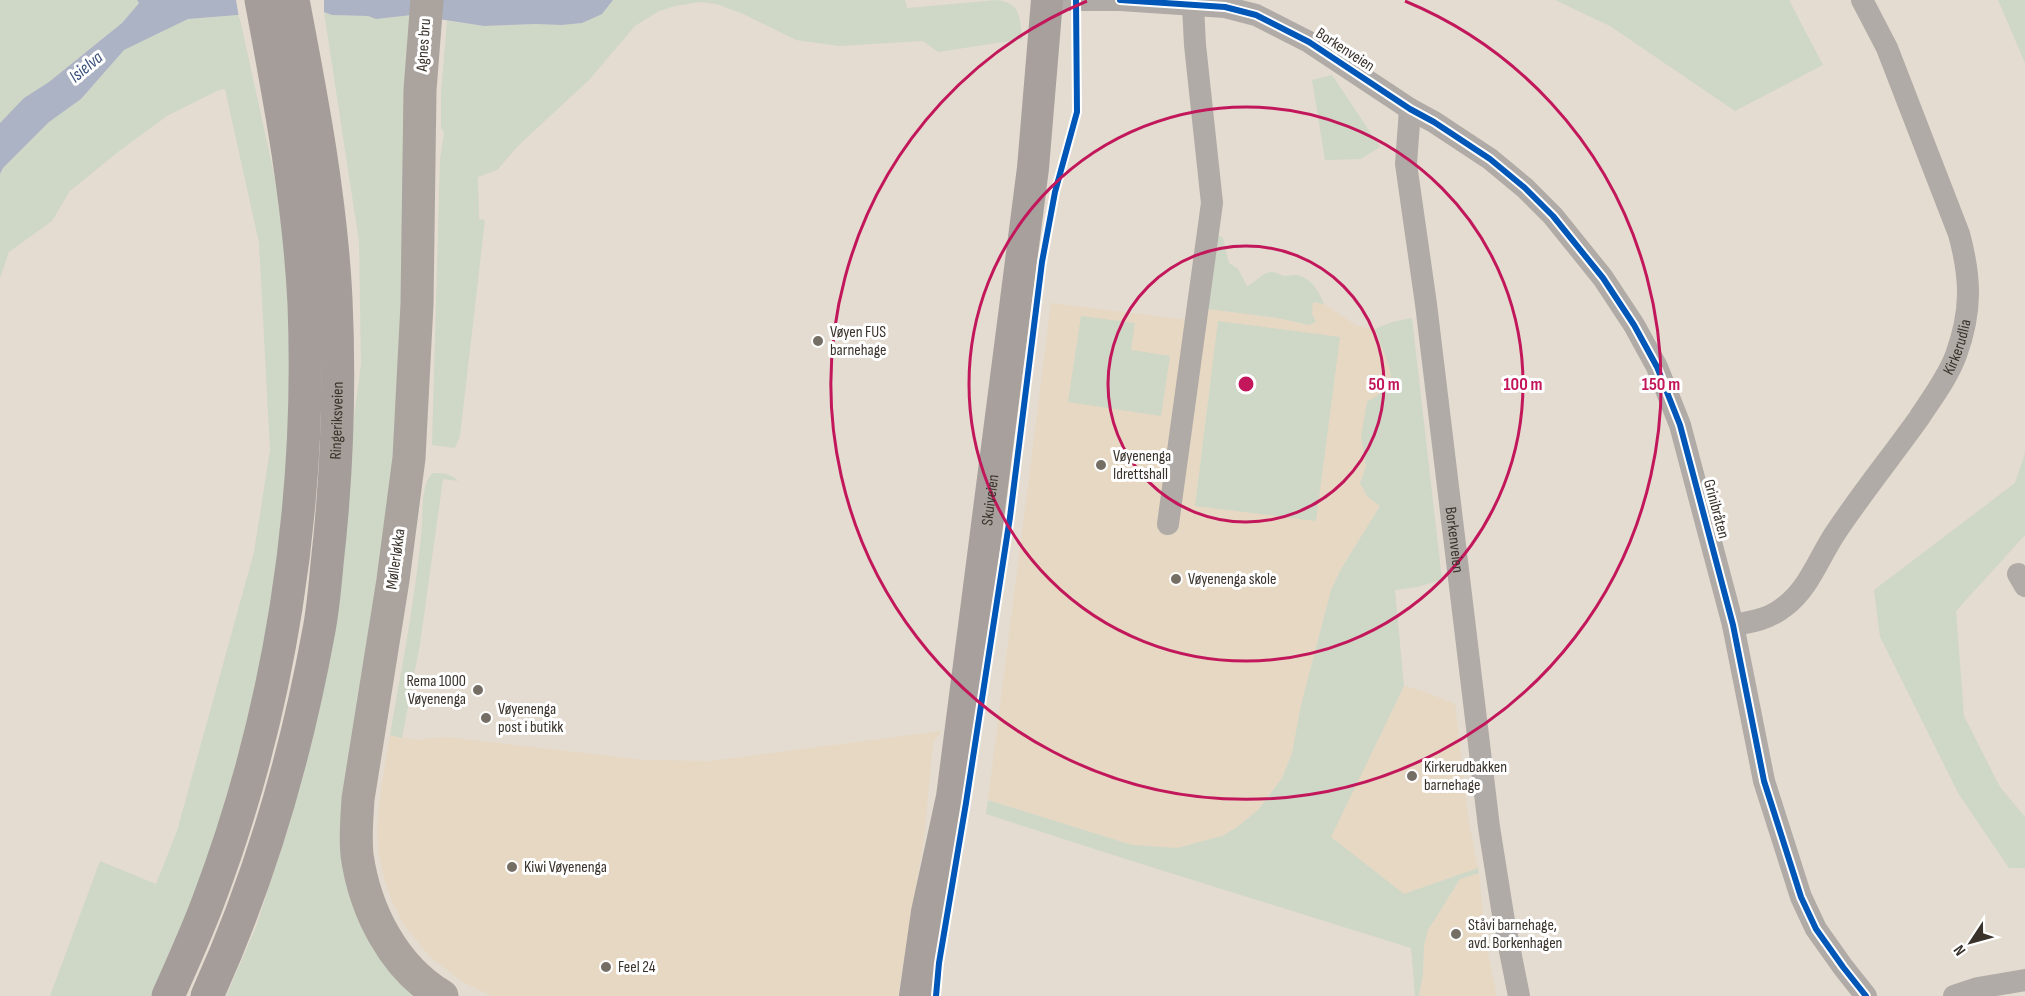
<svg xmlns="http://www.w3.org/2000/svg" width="2025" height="996" viewBox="0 0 2025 996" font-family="'Sofia Sans Condensed',sans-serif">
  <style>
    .built { fill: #e6d8c3 }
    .green { fill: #cfd7c7 }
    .water { fill: #abb3c4 }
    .pier { fill: #e4dcd0 }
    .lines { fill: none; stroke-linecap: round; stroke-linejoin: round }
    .street { stroke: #b0aba7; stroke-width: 22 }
    .secondary { stroke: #a7a09d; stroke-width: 32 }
    .primary { stroke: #aba39e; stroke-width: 33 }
    .highway { stroke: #a59d99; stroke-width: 33 }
    .cycleway-casing { stroke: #fff; stroke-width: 10 }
    .cycleway { stroke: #0057b8; stroke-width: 6 }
    .ring { fill: none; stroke: #c2185b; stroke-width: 3 }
    .poi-dot { fill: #756e65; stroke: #fff; stroke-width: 2 }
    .labels { text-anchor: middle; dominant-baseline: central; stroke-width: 6; stroke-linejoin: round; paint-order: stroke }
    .street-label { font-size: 16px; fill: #39332b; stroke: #fff }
    .poi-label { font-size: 16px; fill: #39332b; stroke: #fff; text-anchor: start }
    .water-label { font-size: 18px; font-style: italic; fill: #3b527d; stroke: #fff }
    .centre { fill: #c2185b; stroke: #fff; stroke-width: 3 }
    .ring-label { font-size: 18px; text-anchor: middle; font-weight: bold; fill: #c2185b; stroke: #fff; stroke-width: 6; stroke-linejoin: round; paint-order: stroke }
  </style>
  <rect width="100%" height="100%" fill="#e4dcd0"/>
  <g class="built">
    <path d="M1313,302L1324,304L1357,326L1375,329L1390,369L1391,380L1378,395L1361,436L1366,466L1360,483L1380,506L1341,569L1331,590L1301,705L1292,753L1282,778L1258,810L1237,827L1222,836L1177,848L1132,845L988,800L1051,303L1205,322L1208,309L1278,318L1309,325Z"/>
    <path d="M1404,686L1423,691L1455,704L1469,824L1478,868L1404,894L1330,837Z"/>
    <path d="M942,731L933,743L924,839L898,996H492L465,983L431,958L404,925L392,901L385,881L379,856L377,829L381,787L390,735L416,740L445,737L645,760L709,761Z"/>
    <path d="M1479,873L1485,938L1497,996H1419L1423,974L1424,945L1428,930L1460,879Z"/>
  </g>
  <g class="green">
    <path d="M0,0H137L139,2L122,23L49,82L24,98L0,123Z"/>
    <path d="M613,0H905L907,8L997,0C1023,4 1018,17 1023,39L938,52L923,41L839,46L796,40L741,13L716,4L700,2L675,6L659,11L635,26L589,80L520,144L497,170L478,177L479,219L485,220L460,436L455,448L432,445L440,159L444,133L441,128V92L447,21L484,26L536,24L561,25L602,14Z"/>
    <path d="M1555,0H1789L1823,65L1735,111L1610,26Z"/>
    <path d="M1998,0H2025V63Z"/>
    <path d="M324,12L332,15L368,16L376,19L412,15L399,406L387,533L341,857C350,899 359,933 386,967C394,978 407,987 417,996H226L256,927L286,834L314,729L361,364L359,242Z"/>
    <path d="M239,15L280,201L286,254L290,355V424L284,496L275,581L262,664L222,816L193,898L151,996H50L100,861L156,884L177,831L254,552L270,450L259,243L225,89L219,90L167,116L118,152L70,191L52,221L9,252L0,278V174L3,168L49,122L81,99L124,50L188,19Z"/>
    <path d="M1332,75L1380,147L1361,159L1325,160L1312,80Z"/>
    <path d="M1217,235L1223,238L1229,263L1238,269L1247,286C1256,283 1258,276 1267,273C1274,270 1278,275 1285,276C1288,276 1291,275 1295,275C1310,276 1319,291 1324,304L1313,302L1312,314L1316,322L1309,325L1278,318L1208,309Z"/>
    <path d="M1081,316L1135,323L1131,350L1170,356L1161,416L1068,402Z"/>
    <path d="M1412,318L1442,580L1417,587L1395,590L1404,686L1331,837L1404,894L1478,868L1479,873L1460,879L1428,930L1424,945L1423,974L1419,996H1415L1411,948L1132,861L986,814L988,800L1132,845L1177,848L1222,836L1237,827L1258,810L1282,778L1292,753L1301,705L1331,590L1341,569L1380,506L1367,496L1360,483L1366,466L1361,436L1367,402L1378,395L1391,380L1390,369L1375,329L1392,322Z"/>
    <path d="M1218,321L1340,337L1316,521L1195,506Z"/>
    <path d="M2025,453V535L1956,611L1964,716L2000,787L2025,817V868H2009L1958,793L1880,637L1874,590L2015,483Z"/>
    <path d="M433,473C443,473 450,473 458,481L443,479L420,644L402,738L390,735C402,666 416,596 422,525C423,511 421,483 433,473Z"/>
  </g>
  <path class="water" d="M137,0H613L602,14L582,23L561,25L536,24L484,26L412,15L376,19L368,16L332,15L324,12L250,14L188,19L124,50L81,99L49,122L3,168L0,174V123L24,98L49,82L122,23L139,3Z"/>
  <g class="pier">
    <path d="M236,0H275L251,17L239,18Z"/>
    <path d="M280,0H324V15L283,16Z"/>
  </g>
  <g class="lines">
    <g class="street">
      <path d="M1060,0H1119"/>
      <path d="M1120,0L1225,7L1256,15L1309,42L1410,109L1434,122L1490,159L1525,188L1553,216L1603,278L1634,325L1657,367L1680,425L1733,625L1764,781L1801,897L1816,929L1843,967L1866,996"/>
      <path id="s1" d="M1410,109L1406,164L1426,304L1489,827L1504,921L1519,996"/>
      <path d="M1168,524L1212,203L1195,45L1193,6"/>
      <path d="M2018,574L2025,586"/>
      <path id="s2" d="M1733,625C1752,622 1769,619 1784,607C1809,589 1819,557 1836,532C1862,493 1892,456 1919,418C1932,398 1948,377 1956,355C1972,311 1971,278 1959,234L1887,48L1862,0"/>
      <path d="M1954,996L1978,988L2025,980"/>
    </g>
    <path class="secondary" id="s3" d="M915,996L927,912L952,797L1033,168L1047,0"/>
    <path class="primary" d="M427,0L420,90L417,304L409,458L393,580L358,799C357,818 355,836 357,855C365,910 393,967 442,996"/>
    <g class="highway">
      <path d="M168,996C182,965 196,934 208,902C280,713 312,506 304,304C299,202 280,101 261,0"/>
      <path id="s4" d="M207,996C260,880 296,756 319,630C323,609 325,586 327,564C337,476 340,387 336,299C331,198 312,99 293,0"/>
    </g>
    <defs>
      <g id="cycleway">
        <path d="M1120,0L1225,7L1256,15L1309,42L1410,109L1434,122L1490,159L1525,188L1553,216L1603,278L1634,325L1657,367L1680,425L1733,625L1764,781L1801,897L1816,929L1843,967L1866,996"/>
        <path d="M936,996L939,963L966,803L1010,517L1042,262L1055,192L1077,112L1076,0"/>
      </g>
    </defs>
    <use href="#cycleway" class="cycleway-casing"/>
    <use href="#cycleway" class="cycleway"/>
  </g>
  <g class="ring">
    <circle cx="1246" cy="384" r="138"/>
    <circle cx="1246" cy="384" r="277"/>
    <path d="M1405 1A415 415 0 1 1 1087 1"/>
  </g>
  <g class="poi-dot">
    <circle cx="818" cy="341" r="6"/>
    <circle cx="1101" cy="465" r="6"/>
    <circle cx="1176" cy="579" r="6"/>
    <circle cx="478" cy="690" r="6"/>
    <circle cx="486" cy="718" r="6"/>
    <circle cx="1412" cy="776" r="6"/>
    <circle cx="512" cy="867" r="6"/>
    <circle cx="1456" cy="934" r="6"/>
    <circle cx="606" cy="967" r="6"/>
  </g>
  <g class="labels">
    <g class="street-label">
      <text transform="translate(424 45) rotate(-86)">Agnes bru</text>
      <text transform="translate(1345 50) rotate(33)">Borkenveien</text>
      <text stroke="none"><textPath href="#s2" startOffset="369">Kirkerudlia</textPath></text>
      <text stroke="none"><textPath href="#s4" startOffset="594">Ringeriksveien</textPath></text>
      <text stroke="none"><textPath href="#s3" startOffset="502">Skuiveien</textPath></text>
      <text transform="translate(1716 509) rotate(75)">Grinibråten</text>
      <text stroke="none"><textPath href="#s1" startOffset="434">Borkenveien</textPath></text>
      <text transform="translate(396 559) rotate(-82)">Møllerløkka</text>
    </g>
    <g class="poi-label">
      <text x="830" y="332">Vøyen FUS<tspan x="830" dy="18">barnehage</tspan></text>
      <text x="1113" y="456">Vøyenenga<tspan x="1113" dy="18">Idrettshall</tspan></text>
      <text x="1188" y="579">Vøyenenga skole</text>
      <text x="466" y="681" text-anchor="end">Rema 1000<tspan x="466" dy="18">Vøyenenga</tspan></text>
      <text x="498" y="709">Vøyenenga<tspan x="498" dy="18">post i butikk</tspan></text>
      <text x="1424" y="767">Kirkerudbakken<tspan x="1424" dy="18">barnehage</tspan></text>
      <text x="524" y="867">Kiwi Vøyenenga</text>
      <text x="1468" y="925">Ståvi barnehage,<tspan x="1468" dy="18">avd. Borkenhagen</tspan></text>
      <text x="618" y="967">Feel 24</text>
    </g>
    <g class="water-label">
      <text transform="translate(86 67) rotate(-40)">Isielva</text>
    </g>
  </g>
  <circle cx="1246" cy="384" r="9" class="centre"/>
  <g class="ring-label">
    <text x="1384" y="390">50 m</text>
    <text x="1523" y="390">100 m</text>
    <text x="1661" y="390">150 m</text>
  </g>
  <g transform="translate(1971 942) rotate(234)" stroke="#ffffff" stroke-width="4.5" paint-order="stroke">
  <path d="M0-4.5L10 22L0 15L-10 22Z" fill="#39332b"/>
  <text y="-9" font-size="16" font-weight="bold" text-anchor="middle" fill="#39332b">N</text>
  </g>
</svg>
